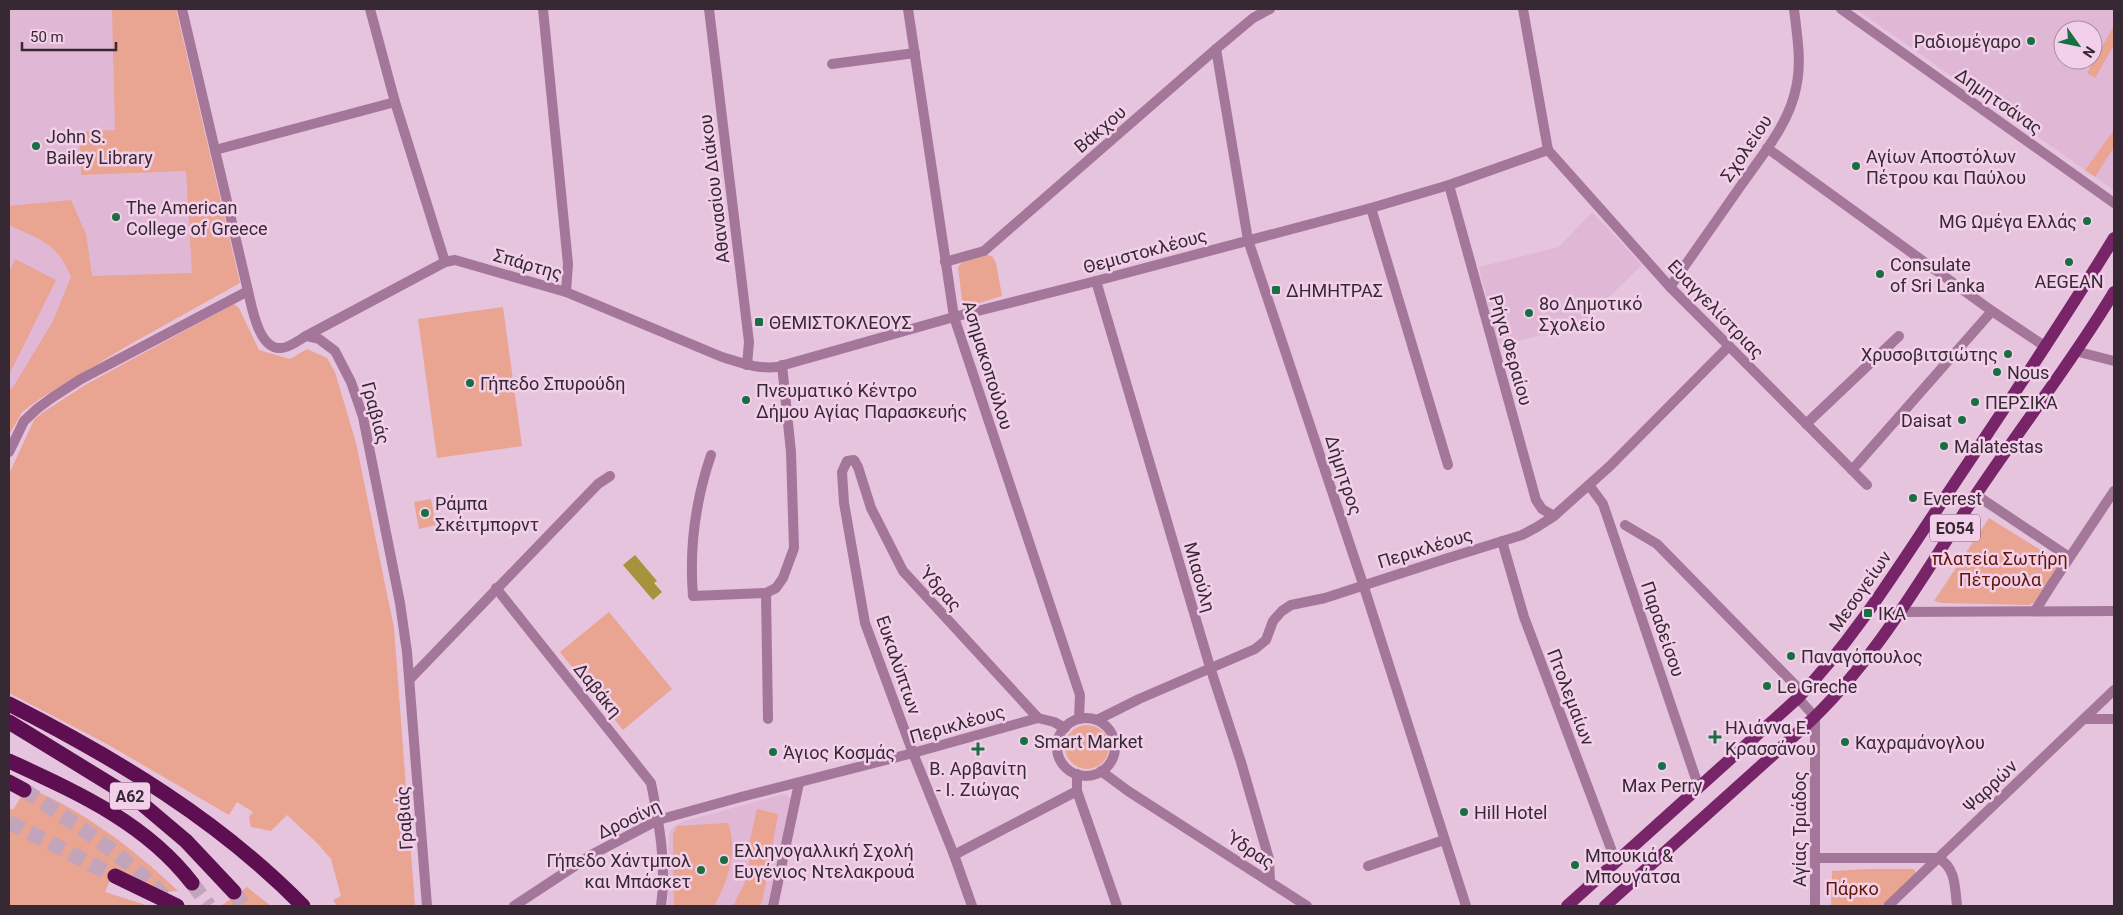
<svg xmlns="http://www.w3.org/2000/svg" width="2123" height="915" viewBox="0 0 2123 915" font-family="Roboto,sans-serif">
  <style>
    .built { fill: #e0b7d5; fill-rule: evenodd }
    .green { fill: #e9a492 }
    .water { fill: #a7923d }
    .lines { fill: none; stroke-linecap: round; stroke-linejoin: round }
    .motorway-tunnel { stroke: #c3a5bb; stroke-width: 15; stroke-dasharray: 15 8; stroke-linecap: butt }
    .minor { stroke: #a47699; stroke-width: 10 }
    .tertiary { stroke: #a47699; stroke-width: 10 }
    .primary { stroke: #782469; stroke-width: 12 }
    .motorway { stroke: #5e0f51; stroke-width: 15 }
    .poi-dot { fill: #176f42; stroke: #f3d0ea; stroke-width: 2 }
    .labels { text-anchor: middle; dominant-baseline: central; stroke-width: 5; stroke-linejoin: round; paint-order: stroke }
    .shield { fill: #f3d0ea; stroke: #6f5b6a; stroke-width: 1 }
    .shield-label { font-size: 16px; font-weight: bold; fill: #362933 }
    .poi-label { font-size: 18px; fill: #362933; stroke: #f3d0ea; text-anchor: start }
    .street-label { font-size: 18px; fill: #362933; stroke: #f3d0ea }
    .park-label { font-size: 18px; fill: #601602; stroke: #f3d0ea }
  </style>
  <rect width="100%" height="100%" fill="#e6c4dd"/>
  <g class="built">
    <path d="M9,9H174L238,283L126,345L9,415Z"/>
    <path d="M1856,9H2114V190L2095,177ZM2063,30H2093V60H2063Z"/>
    <path d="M1592,212L1642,265L1579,326L1498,346L1479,267L1559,247Z"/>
    <path d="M784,794L792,799V807L767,906H668L669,833L673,827L685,821Z"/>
  </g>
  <g class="green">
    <path d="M112,9H176L240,283L127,346L41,398L22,412L9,435V387L12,389L53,321L71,277C57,242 40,240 9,225V206L71,200L86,234L92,276L192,273L186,171L81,175L79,132L115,130Z"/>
    <path d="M2114,26V45L2095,78L2087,73Z"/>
    <path d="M2114,130V147L2095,177L2085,170Z"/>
    <path d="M988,255L993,257L996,263L1002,296L969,306L962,300L958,267L963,262Z"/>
    <path d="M15,259L56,280L9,375V272Z"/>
    <path d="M234,304L239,308L259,350L290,359L307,349L327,358L335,372L356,443L394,628L415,906H337L333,900L341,896L331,859L317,843L287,815L271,831L251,827L249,817L253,812L237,802L229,815L107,744L9,693V474L34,420L42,413L85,385Z"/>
    <path d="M503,307L522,446L437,458L418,319Z"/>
    <path d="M431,499L436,525L419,529L414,502Z"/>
    <path d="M1989,518L2063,564L2035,603L2028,605L1942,603L1934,601Z"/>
    <path d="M609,612L672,689L623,730L560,652Z"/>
    <circle cx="1087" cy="747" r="22"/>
    <path d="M27,787C84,811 133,848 178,891L163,892L113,874L105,892L149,906H172H9V808L13,810Z"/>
    <path d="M757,809L778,814L763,898L760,906H733L745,882L751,853L747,852Z"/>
    <path d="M728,823C738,852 728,881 714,906H674L673,834L677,826Z"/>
    <path d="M1869,869H1914L1916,873L1881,906H1831L1832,871Z"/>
    <path d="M247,887L271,906H221Z"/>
  </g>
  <path class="water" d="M635,555L657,581L654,583L662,592L653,600L623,565Z"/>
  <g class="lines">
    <g class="motorway-tunnel">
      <path d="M24,790C75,824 127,856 169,902"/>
      <path d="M9,822L115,876"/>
      <path d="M192,883L209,906"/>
      <path d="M234,892L244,906"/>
    </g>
    <g class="minor">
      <path d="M370,9L395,102L445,262"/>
      <path d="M543,9L568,264L566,292"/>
      <path d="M709,9L749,342L747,365"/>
      <path d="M908,9L954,317L1080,695L1079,719"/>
      <path d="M1523,9L1548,150"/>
      <path d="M1841,9L2114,203"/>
      <path d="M1216,49L1248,240L1363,584L1466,906"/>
      <path d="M832,64L915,53"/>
      <path d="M1767,148L1992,311L2046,347"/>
      <path d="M215,150L395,102"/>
      <path d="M1548,150L1670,287L1729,346"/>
      <path d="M1449,185L1536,500L1542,509L1554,516"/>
      <path d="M1371,208L1448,465"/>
      <path d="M945,262L984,251L1216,49L1253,18L1270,9"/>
      <path d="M1096,281L1210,667L1241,762L1269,859L1270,882"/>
      <path d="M1670,287C1694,253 1718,218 1742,184C1762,155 1789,124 1796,88C1802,62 1797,35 1794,9"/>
      <path d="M306,336L445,262L455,260L566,292L722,357C742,363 756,369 777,367L954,317L1096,281L1371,208L1449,185L1548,150"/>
      <path d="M2075,351L2114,361"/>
      <path d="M1806,424L1899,336"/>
      <path d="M9,452L24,421L38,408L53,397L81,379L248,291"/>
      <path d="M711,455C695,502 689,547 693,596L766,593L768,719"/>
      <path d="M1852,470L1992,311"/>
      <path d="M1589,485L1603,504L1699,788"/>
      <path d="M1976,495L2069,557"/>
      <path d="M1625,525L1657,544L1803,693"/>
      <path d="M1502,541L1524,617L1616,862"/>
      <path d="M496,588L651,783C659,823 667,865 661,906"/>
      <path d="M766,593L776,588L783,578L794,548L791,452L782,365"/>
      <path d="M2035,611L2052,584L2114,491"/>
      <path d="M1900,612L2114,611"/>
      <path d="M410,679L598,484L610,476"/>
      <path d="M2084,719H2114"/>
      <path d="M1077,774V791L1117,906"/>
      <path d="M954,855L1077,791"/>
      <path d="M1815,858H1938C1956,867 1955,889 1957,906"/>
      <path d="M1368,866L1444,840"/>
      <path d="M773,906L799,783"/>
      <path d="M972,906L954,855L913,753L865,623L844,503L842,472L847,461L854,460L858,467L871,508L903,571L1038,718"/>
      <path d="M1888,906L2114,690"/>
    </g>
    <g class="tertiary">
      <path d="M182,9L248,291C252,308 259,350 281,348C289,348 299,340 306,336L319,339L335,351L351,382L363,417L400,603L407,652L427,906"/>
      <path d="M1798,698L1815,717V906"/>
      <circle cx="1086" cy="747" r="29"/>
      <path d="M1097,720L1139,699L1255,649L1266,640L1273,621L1282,611L1291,605L1325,598L1445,559L1522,535L1537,527L1554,516L1610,466L1729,346L1867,485"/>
      <path d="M1101,771L1128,791L1307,906"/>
      <path d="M514,906L593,854L658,820L741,797L913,753L1038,718L1054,722L1065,728"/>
    </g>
    <g class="primary">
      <path d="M1567,906L1798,698C1854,639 1897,569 1942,502C2000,415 2059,328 2114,238"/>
      <path d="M1605,906L1804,727C1875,662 1923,575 1975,496C2021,427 2072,362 2114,292"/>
    </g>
    <g class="motorway">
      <path d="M9,704C115,758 219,820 303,906"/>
      <path d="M9,722L141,803L186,841L234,892"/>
      <path d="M9,761C76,792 145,822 192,883"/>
      <path d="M9,782L24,790"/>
      <path d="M115,876L177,906"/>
    </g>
  </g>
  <g class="poi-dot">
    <circle cx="2031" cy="41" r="5"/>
    <circle cx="36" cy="146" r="5"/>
    <circle cx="1856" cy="166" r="5"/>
    <circle cx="116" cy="217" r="5"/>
    <circle cx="2087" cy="221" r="5"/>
    <circle cx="2069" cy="262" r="5"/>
    <circle cx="1880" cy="274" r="5"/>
    <rect x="1271" y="285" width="10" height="10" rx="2.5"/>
    <circle cx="1529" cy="313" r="5"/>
    <rect x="754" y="317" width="10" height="10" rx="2.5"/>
    <circle cx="2008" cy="354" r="5"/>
    <circle cx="1997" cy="372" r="5"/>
    <circle cx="470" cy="383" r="5"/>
    <circle cx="746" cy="400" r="5"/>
    <circle cx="1975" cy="402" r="5"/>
    <circle cx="1962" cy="420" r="5"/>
    <circle cx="1944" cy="446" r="5"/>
    <circle cx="1913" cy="498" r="5"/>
    <circle cx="425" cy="513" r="5"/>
    <rect x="1863" y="608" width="10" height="10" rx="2.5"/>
    <circle cx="1791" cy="656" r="5"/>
    <circle cx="1767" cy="686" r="5"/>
    <path d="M1712.5 729.5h5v5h5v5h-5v5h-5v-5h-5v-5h5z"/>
    <circle cx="1024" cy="741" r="5"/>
    <circle cx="1845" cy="742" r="5"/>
    <path d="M975.5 741.5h5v5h5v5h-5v5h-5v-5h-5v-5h5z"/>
    <circle cx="773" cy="752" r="5"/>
    <circle cx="1662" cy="766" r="5"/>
    <circle cx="1464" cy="812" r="5"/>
    <circle cx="724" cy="860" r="5"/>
    <circle cx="1575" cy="865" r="5"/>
    <circle cx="701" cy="870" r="5"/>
  </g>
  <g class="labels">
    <g class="shield">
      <rect x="1930" y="514.5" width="50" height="27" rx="4"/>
      <rect x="110" y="782.5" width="40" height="27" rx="4"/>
    </g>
    <g class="shield-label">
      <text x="1955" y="528">ΕΟ54</text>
      <text x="130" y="796">Α62</text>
    </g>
    <g class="poi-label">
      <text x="2021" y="41" text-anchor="end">Ραδιομέγαρο</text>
      <text x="46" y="136">John S.<tspan x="46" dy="21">Bailey Library</tspan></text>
      <text x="1866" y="156">Αγίων Αποστόλων<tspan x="1866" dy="21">Πέτρου και Παύλου</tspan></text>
      <text x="126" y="207">The American<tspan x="126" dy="21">College of Greece</tspan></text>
      <text x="2077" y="221" text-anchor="end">MG Ωμέγα Ελλάς</text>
      <text x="1890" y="264">Consulate<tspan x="1890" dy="21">of Sri Lanka</tspan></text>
      <text x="2069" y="281" text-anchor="middle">AEGEAN</text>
      <text x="1286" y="290">ΔΗΜΗΤΡΑΣ</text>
      <text x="1539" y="303">8ο Δημοτικό<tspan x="1539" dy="21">Σχολείο</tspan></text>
      <text x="769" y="322">ΘΕΜΙΣΤΟΚΛΕΟΥΣ</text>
      <text x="1998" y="354" text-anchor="end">Χρυσοβιτσιώτης</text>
      <text x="2007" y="372">Nous</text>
      <text x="480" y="383">Γήπεδο Σπυρούδη</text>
      <text x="756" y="390">Πνευματικό Κέντρο<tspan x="756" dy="21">Δήμου Αγίας Παρασκευής</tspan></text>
      <text x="1985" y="402">ΠΕΡΣΙΚΑ</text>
      <text x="1952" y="420" text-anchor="end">Daisat</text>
      <text x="1954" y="446">Malatestas</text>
      <text x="1923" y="498">Everest</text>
      <text x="435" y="503">Ράμπα<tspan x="435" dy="21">Σκέιτμπορντ</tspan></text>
      <text x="1878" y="613">ΙΚΑ</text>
      <text x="1801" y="656">Παναγόπουλος</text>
      <text x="1777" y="686">Le Greche</text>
      <text x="1725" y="727">Ηλιάννα Ε.<tspan x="1725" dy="21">Κρασσάνου</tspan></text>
      <text x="1034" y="741">Smart Market</text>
      <text x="1855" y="742">Καχραμάνογλου</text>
      <text x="783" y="752">Άγιος Κοσμάς</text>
      <text x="978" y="768" text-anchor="middle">Β. Αρβανίτη<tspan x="978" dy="21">- Ι. Ζιώγας</tspan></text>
      <text x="1662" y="785" text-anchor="middle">Max Perry</text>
      <text x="1474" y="812">Hill Hotel</text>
      <text x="734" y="850">Ελληνογαλλική Σχολή<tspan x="734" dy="21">Ευγένιος Ντελακρουά</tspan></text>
      <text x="1585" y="855">Μπουκιά &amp;<tspan x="1585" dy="21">Μπουγάτσα</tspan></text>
      <text x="691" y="860" text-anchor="end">Γήπεδο Χάντμπολ<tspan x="691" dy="21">και Μπάσκετ</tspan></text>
    </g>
    <g class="street-label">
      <text transform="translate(1999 101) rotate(35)">Δημητσάνας</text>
      <text transform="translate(1100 129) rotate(-41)">Βάκχου</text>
      <text transform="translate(1746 148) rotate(-56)">Σχολείου</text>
      <text transform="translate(714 189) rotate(-97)">Αθανασίου Διάκου</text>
      <text transform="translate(1145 251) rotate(-15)">Θεμιστοκλέους</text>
      <text transform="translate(528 264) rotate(16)">Σπάρτης</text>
      <text transform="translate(1716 309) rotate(46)">Ευαγγελίστριας</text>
      <text transform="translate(1511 350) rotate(74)">Ρήγα Φεραίου</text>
      <text transform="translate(988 365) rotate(73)">Ασημακοπούλου</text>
      <text transform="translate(376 413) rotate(75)">Γραβιάς</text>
      <text transform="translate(1344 475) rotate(72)">Δήμητρος</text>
      <text transform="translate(1425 548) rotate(-17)">Περικλέους</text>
      <text transform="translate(1200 577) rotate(74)">Μιαούλη</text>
      <text transform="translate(941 589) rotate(48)">Ύδρας</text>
      <text transform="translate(1860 591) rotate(-55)">Μεσογείων</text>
      <text transform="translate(1663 629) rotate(71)">Παραδείσου</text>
      <text transform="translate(899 665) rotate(71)">Ευκαλύπτων</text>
      <text transform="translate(598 690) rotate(51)">Δαβάκη</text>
      <text transform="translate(1571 697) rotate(69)">Πτολεμαίων</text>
      <text transform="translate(957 724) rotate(-16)">Περικλέους</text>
      <text transform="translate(1990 786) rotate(-44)">Ψαρρών</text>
      <text transform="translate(404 818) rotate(-94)">Γραβιάς</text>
      <text transform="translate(629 819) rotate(-25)">Δροσίνη</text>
      <text transform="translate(1799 829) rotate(-90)">Αγίας Τριάδος</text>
      <text transform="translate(1251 850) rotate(33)">Ύδρας</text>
    </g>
    <g class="park-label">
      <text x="2000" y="558">πλατεία Σωτήρη<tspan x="2000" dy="21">Πέτρουλα</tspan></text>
      <text x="1852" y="888">Πάρκο</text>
    </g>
  </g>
  <rect width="2123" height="915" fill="none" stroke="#362933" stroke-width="20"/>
  <g transform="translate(2078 45) rotate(123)"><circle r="24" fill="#f3d0ea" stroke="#a78da1"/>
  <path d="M0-4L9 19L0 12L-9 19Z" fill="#176f42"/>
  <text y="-8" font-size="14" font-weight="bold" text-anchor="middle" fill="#362933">N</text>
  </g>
  <path d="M22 42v8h94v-8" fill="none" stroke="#362933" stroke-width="2.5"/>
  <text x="30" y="42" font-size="15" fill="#362933" stroke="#f3d0ea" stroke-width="4" paint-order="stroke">50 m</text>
</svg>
